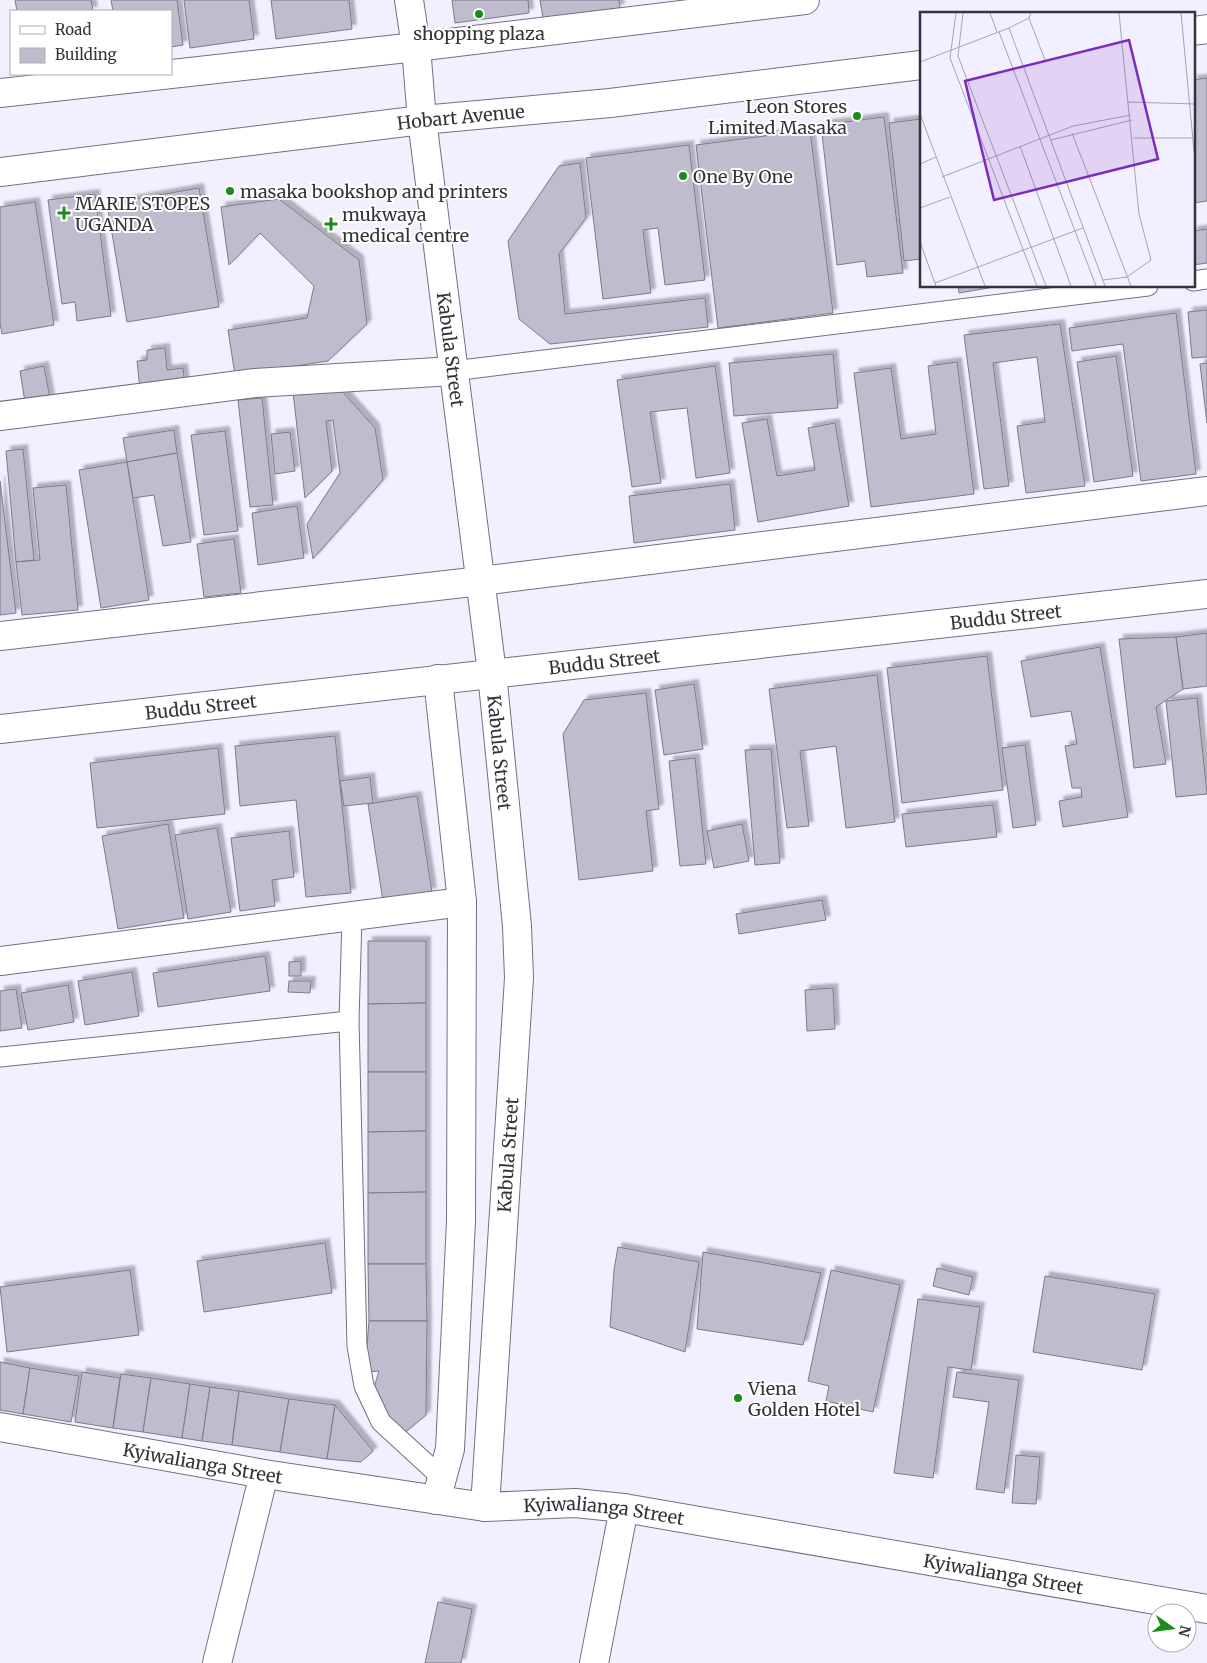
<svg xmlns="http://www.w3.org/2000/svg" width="1207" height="1663" viewBox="0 0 1207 1663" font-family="Merriweather,serif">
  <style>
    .building { fill: #bfbccd; stroke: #7d7a8a; filter: url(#shadow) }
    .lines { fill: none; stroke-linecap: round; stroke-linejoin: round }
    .lane-casing { stroke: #737080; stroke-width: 21 }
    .street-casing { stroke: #737080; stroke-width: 30 }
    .lane { stroke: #fff; stroke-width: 19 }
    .street { stroke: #fff; stroke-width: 28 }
    .poi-dot { fill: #168e19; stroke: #fff; stroke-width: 2 }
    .labels { text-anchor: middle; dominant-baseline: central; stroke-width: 4; stroke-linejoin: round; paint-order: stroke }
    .poi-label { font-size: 18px; fill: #34333a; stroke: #fff; text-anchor: start }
    .street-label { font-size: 18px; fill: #34333a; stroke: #fff }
    .inset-road { fill: none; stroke: #a6a4b0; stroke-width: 1 }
    .view { fill: #7b2cbf; fill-opacity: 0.15; stroke: #7b2cbf; stroke-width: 2.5 }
    .inset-edge { fill: none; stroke: #34333a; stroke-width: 2.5 }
  </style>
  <defs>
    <filter id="shadow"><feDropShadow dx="4.5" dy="-4.5" stdDeviation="1" flood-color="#0004"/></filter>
  </defs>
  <rect width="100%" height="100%" fill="#f2f0fe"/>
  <g class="building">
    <path d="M15,0H91L93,11H17Z"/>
    <path d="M111,0H177L183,45L171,47V11H113Z"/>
    <path d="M184,0H249L254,39L190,48Z"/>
    <path d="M271,0H349L352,29L276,39Z"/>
    <path d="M452,0H528L529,13L455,23Z"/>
    <path d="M540,0H619L620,8L543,18Z"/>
    <path d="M1207,78V201L1193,203V80Z"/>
    <path d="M884,117L903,273L867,277L865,261L837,265L821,125Z"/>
    <path d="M921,119V259L904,261L889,123Z"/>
    <path d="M810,130L833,313L718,328L696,145Z"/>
    <path d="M689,145L705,280L665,285L658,228L643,230L651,293L603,299L586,158Z"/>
    <path d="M580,163L586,218L559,254L565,314L705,298L708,327L550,344L519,319L508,241L559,166Z"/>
    <path d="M199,188L219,307L127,322L107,204Z"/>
    <path d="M95,194L111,316L77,321L75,302L62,304L48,200Z"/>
    <path d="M279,199L359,260L367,324L328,361L235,375L228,330L307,318L314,286L260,233L229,265L221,207Z"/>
    <path d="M35,202L54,325L2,334L0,323V207Z"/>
    <path d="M1207,229V263L1193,265V231Z"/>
    <path d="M958,286H1000L959,293Z"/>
    <path d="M1207,310V357L1192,358L1188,312Z"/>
    <path d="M1176,313L1196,474L1141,481L1123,344L1072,351L1069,328Z"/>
    <path d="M1060,324L1085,486L1026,493L1017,426L1045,422L1037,357L993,363L1009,486L984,489L964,335Z"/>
    <path d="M165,348L167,370L183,368L185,386L140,390L137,361L147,360V350Z"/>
    <path d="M833,354L838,408L734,416L729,363Z"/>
    <path d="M1116,356L1133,476L1094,482L1077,362Z"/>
    <path d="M957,362L974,494L871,507L854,373L891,368L901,439L936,434L928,366Z"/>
    <path d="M1207,363V423L1200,364Z"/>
    <path d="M44,366L50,398L25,402L20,371Z"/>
    <path d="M715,366L730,473L696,478L687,408L650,412L661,483L632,487L617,380Z"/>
    <path d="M340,389L375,428L383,480L313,559L307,524L340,473L333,420L326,421L332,471L305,498L293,392Z"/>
    <path d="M262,398L273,505L250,507L238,400Z"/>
    <path d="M767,419L777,476L815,470L808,428L835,423L849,506L758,522L742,423Z"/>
    <path d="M174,430L177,453L127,462L123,438Z"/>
    <path d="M225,431L238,531L204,535L191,435Z"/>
    <path d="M290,432L295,471L275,474L271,434Z"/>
    <path d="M23,449L34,560L16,562L6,451Z"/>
    <path d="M177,453L191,542L163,546L154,495L133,498L127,462Z"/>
    <path d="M127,462L149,600L101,608L79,470Z"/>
    <path d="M0,481L16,613L0,615Z"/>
    <path d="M730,484L735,530L634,543L629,496Z"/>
    <path d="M66,485L78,610L22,615L16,562L40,560L33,488Z"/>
    <path d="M297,506L304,558L258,565L252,513Z"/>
    <path d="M234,539L241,593L204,597L197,544Z"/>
    <path d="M1207,633V686L1183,689L1176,637Z"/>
    <path d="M1176,637L1183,689L1156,707L1166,764L1134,768L1119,639Z"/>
    <path d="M1100,647L1128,817L1063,827L1059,801L1082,797L1081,788H1072L1065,746L1077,744L1071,711L1031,717L1021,661Z"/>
    <path d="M987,656L1003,790L902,803L887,668Z"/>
    <path d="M877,675L895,822L846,828L836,746L800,751L809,826L787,828L769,689Z"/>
    <path d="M694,684L703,749L664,755L655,690Z"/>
    <path d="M646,693L659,809L646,811L653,871L579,880L563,734L584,700Z"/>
    <path d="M1197,698L1207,794L1176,797L1166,701Z"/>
    <path d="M335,736L351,893L306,897L296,800L240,806L235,746Z"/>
    <path d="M1025,745L1036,825L1013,828L1002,748Z"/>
    <path d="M218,748L225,814L97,828L90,763Z"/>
    <path d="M771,749L780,863L755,865L745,750Z"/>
    <path d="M695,758L706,864L680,866L669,761Z"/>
    <path d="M370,777L373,803L344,806L340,781Z"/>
    <path d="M417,796L432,892L383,901L368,804Z"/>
    <path d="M993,805L997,837L906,847L902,814Z"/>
    <path d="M168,824L184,918L118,929L102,836Z"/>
    <path d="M742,824L749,861L714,868L707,831Z"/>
    <path d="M217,828L231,912L188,919L175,835Z"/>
    <path d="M289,831L294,877L272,880L275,906L240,911L231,838Z"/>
    <path d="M822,900L826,920L739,934L736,914Z"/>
    <path d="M368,941H426V1003L368,1004Z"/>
    <path d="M265,956L270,991L158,1007L153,973Z"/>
    <path d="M301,961V976H289V962Z"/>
    <path d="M132,972L139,1016L85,1025L78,981Z"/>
    <path d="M289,981H311L310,993L288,992Z"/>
    <path d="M68,985L74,1022L28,1030L21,993Z"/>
    <path d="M833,988L835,1029L807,1031L805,990Z"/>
    <path d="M16,989L22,1028L0,1031V991Z"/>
    <path d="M426,1003V1072H368V1004Z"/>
    <path d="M368,1072H426V1131L368,1132Z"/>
    <path d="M426,1131V1192L368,1193V1132Z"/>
    <path d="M426,1192V1264H368V1193Z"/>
    <path d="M325,1243L332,1293L204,1312L197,1261Z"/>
    <path d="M618,1247L699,1262L685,1352L610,1327L614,1270Z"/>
    <path d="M703,1252L821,1273L803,1345L697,1329Z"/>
    <path d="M368,1264H426L427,1321H369Z"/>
    <path d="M937,1268L973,1277L969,1295L933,1286Z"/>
    <path d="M130,1270L139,1335L7,1352L0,1287Z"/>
    <path d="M831,1270L900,1285L873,1412L826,1401L829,1386L808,1381Z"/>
    <path d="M1045,1276L1155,1294L1142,1370L1033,1352Z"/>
    <path d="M918,1299L980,1307L971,1370L948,1367L933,1478L894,1473Z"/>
    <path d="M369,1321H427L426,1415L402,1435L371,1397L379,1371L365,1372Z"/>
    <path d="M0,1362L30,1368L23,1414L0,1410Z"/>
    <path d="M30,1368L79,1376L71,1422L23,1414Z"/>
    <path d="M82,1372L120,1378L113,1428L75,1422Z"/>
    <path d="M957,1372L1019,1380L1004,1493L976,1489L989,1402L953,1397Z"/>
    <path d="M121,1374L151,1378L143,1432L113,1428Z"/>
    <path d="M151,1378L190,1384L182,1438L143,1432Z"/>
    <path d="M190,1384L210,1387L202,1441L182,1438Z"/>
    <path d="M210,1387L239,1391L232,1445L202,1441Z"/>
    <path d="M239,1391L289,1399L280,1452L232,1445Z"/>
    <path d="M289,1399L335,1405L327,1459L280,1452Z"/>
    <path d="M335,1405L373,1451L361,1462L327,1459Z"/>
    <path d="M1016,1455L1040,1457L1036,1504L1012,1503Z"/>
    <path d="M438,1602L472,1609L461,1663H425Z"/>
  </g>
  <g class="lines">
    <defs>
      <g id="lane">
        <path d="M1193,281L1207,279"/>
        <path d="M453,371L1148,286"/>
        <path d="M352,917L349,1021L357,1346L364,1386L381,1422L442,1478"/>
        <path d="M0,1057L349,1021"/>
      </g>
      <g id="street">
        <path id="s1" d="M409,0L416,47L422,120L492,673L517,926L519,978L485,1507"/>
        <path d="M1193,31L1207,29"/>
        <path d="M0,93L416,47L805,0"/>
        <path id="s2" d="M0,172L422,120L610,103L921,65"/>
        <path d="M0,416L255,383L453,371"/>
        <path d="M0,636L481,581L1207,491"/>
        <path id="s3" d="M0,729L1207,594"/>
        <path d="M0,961L462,902"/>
        <path id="s4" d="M0,1427L264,1474L485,1507L575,1503L624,1508L1207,1609"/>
        <path d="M436,1500L450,1449L461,1221L462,902L438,679"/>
        <path d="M217,1663L264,1474"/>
        <path d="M594,1663L624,1508"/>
      </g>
    </defs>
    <use href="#lane" class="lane-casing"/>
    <use href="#street" class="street-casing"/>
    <use href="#lane" class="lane"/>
    <use href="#street" class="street"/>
  </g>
  <g class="poi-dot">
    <circle cx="479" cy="14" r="5"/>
    <circle cx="857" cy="116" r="5"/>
    <circle cx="683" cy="176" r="5"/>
    <circle cx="230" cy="191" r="5"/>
    <path d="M61.5 205.5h5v5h5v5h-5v5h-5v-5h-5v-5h5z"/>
    <path d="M328.5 216.5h5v5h5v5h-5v5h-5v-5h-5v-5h5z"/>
    <circle cx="738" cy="1398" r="5"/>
  </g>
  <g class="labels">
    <g class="poi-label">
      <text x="479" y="33" text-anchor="middle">shopping plaza</text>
      <text x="847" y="106" text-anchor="end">Leon Stores<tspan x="847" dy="21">Limited Masaka</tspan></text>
      <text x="693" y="176">One By One</text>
      <text x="240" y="191">masaka bookshop and printers</text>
      <text x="75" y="203">MARIE STOPES<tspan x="75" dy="21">UGANDA</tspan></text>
      <text x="342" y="214">mukwaya<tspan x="342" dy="21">medical centre</tspan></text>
      <text x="748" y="1388">Viena<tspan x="748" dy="21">Golden Hotel</tspan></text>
    </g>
    <g class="street-label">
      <text stroke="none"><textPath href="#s2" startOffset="464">Hobart Avenue</textPath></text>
      <text stroke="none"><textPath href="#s1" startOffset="352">Kabula Street</textPath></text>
      <text stroke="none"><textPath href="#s3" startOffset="1012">Buddu Street</textPath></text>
      <text stroke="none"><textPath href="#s3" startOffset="608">Buddu Street</textPath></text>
      <text stroke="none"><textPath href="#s3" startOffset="202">Buddu Street</textPath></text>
      <text stroke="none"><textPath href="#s1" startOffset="758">Kabula Street</textPath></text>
      <text transform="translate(508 1155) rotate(-86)">Kabula Street</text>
      <text stroke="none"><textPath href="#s4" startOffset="206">Kyiwalianga Street</textPath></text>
      <text stroke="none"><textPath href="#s4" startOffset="611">Kyiwalianga Street</textPath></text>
      <text stroke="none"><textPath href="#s4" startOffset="1016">Kyiwalianga Street</textPath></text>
    </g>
  </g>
  <g transform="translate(920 12)">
    <rect width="275" height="275" fill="#f2f0fe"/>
    <path class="inset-road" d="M36,1L30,46L117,274M43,1L38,44L126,274M70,1L77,20M261,1L274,139M109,6L125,48M89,16L185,274M79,20L176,274M0,50L89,16L109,6L111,1M208,90L275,92M0,102L65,274M152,121L211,274M213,126H272M131,128L212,108M100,134L151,274M0,152L16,145M22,165L153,114L211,103M0,196L30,185M0,230L16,274M183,268L207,265L231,248L219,202L199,1M15,271L163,216"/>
    <path class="view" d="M209,28L238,147L74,188L45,69Z"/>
    <rect width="275" height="275" class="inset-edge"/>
  </g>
  <rect x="10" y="10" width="162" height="65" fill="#ffffff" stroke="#aeadb0"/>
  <rect x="20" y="26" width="25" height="8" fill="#ffffff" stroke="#aeadb0"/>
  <text x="55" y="35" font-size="15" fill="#34333a">Road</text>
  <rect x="20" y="48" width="25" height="15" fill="#bfbccd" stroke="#aeadb0"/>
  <text x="55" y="60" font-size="15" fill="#34333a">Building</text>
  <g transform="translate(1172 1628) rotate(104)"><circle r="24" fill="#ffffff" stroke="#aeadb0"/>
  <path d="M0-4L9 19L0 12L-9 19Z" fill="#168e19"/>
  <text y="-8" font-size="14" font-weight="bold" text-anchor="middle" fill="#34333a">N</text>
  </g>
</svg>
